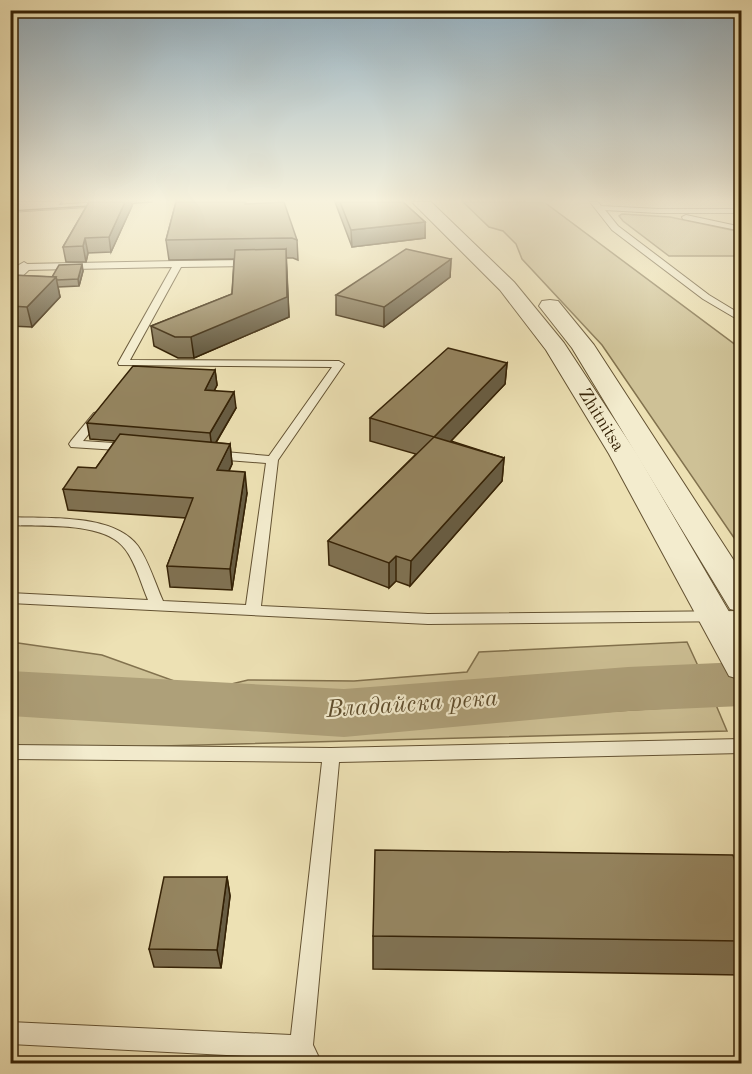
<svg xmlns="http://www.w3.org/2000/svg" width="752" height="1074" viewBox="0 0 752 1074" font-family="'Old Standard TT',serif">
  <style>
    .green { fill: #cec196; stroke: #82724e; stroke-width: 1.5 }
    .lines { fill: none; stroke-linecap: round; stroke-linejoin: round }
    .river { fill: #aea079; fill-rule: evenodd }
    .service-casing { stroke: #635232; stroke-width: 2 }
    .minor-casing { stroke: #635232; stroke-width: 2 }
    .tertiary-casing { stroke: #635232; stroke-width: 2 }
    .secondary-casing { stroke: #352206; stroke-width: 2 }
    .service { fill: #f3ecce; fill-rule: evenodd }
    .minor { fill: #f3ecce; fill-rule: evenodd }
    .tertiary { fill: #f3ecce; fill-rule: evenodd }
    .secondary { fill: #f3ecce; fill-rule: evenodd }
    .tram { stroke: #352206; stroke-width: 1.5 }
    .wall { fill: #807253; stroke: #352206; stroke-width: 1.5 }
    .shaded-wall { fill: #685d43; stroke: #352206; stroke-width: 1.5 }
    .building { fill: #958560; stroke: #352206; stroke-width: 1.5 }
    .labels { text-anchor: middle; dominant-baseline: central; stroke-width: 4.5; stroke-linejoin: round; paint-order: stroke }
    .street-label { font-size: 18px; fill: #352206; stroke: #f3ecce }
    .near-water-label { font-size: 24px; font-style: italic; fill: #5f4e2e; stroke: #f3ecce }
  </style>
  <rect width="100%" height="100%" fill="#ede1b4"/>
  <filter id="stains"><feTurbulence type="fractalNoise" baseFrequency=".00333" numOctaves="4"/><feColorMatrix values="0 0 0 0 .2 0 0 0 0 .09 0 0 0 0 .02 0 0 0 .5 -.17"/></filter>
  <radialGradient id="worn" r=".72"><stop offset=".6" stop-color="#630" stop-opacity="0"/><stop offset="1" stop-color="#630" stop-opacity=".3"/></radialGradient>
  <g class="green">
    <path d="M463,202H544L741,349V548L602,345L522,259L516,244L503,231L489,227Z"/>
    <path d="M622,214L670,217L741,232V256H669L623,221L619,216Z"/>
    <path d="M11,642L102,655L202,691L248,680L354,681L467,672L479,652L687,642L699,668L460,693L308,698L11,679Z"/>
    <path d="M716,705L727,731L11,750L10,708L296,723H419Z"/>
  </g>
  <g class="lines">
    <path class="river" d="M742,662V706L628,711L344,737L10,716V671L344,689L628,667Z"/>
    <defs>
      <g id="service">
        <path d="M99,202H136L132,204L10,212V208Z"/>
        <path d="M590,202H598L601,206L658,209H742V213H658L605,210L618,226L709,295L742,315V322L703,299L612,230Z"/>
        <path d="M686,215L742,227V231L683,219L682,217Z"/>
        <path d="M178,261L250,260L254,263L250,266L181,267L130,360L339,361L344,364L278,460L261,606L428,614L742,611V621L428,624L10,603V593L148,600C141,584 136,563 125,549C105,521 43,527 10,525V517C48,519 113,513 138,546C149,562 155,583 163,601L246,605L266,463L214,459L208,455L214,451L269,456L332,367L119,365L118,363L172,267L24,270L20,267L24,264Z"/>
        <path d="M98,412L104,415L83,441L129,444L135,448L133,451L71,447L69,444L71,441L94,413Z"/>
        <path d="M742,739V753L339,762L313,1045L322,1064H281L283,1058L10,1044V1022L291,1035L322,762L10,759V745L331,748Z"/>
      </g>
      <path id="minor" d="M24,262L32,267L16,282L10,283V270Z"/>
      <g id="tertiary">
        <path d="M412,202H431L514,282L564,343L637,454L742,634V680L729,676L609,454L546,350L500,290Z"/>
        <path d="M550,300L558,301L594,345L742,573V612L730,609L572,348L539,306L542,301Z"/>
      </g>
      <path id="secondary" d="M10,202H61L58,206L52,207L10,210Z"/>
    </defs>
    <use href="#service" class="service-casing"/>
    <use href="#minor" class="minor-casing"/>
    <use href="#tertiary" class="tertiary-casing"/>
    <use href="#secondary" class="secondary-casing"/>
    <use href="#service" class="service"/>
    <use href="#minor" class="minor"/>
    <use href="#tertiary" class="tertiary"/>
    <use href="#secondary" class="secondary"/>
    <path class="tram" d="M10,211L152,202"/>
  </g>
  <g class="wall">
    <path d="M89,202H131L132,206L111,252L88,253L86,262H66L63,247Z"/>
    <path d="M176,202H246V204L297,240L298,260L293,258H286L289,317L194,358H178L154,346L151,326L232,294L234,259L169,260L166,240Z"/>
    <path d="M335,202H403L425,222V238L352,247Z"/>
    <path d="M451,259L450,277L384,327L336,315V295Z"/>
    <path d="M83,271L79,286L58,287L60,297L32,327L10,326V275L52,277Z"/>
    <path d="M507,363L505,384L451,441L504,458L502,481L410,586L396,581L389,588L329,565L328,541L416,454L370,441V418Z"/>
    <path d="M215,370L217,385L214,391L236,408L216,443L230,444L232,464L229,471L247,493L232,590L170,587L167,566L186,518L68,510L63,489L96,468L115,441L90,439L87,423Z"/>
    <path d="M227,877L230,896L221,968L154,967L149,949Z"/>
    <path d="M741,880V975L373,969V936Z"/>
  </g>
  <g class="shaded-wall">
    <path d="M125,202H131L132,206L111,252L109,237Z"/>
    <path d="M425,222V238L352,247L351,230Z"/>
    <path d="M85,238L88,253L86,262L83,246Z"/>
    <path d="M286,249L289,317L194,358L191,337Z"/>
    <path d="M451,259L450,277L384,327V307Z"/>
    <path d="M82,264L83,271L79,286L78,279Z"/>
    <path d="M56,277L60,297L32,327L27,307Z"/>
    <path d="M507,363L505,384L433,460L434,437Z"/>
    <path d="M215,370L217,385L207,405L205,390Z"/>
    <path d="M234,392L236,408L212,449L210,433Z"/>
    <path d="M230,444L232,464L219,491L217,470Z"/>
    <path d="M504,458L502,481L410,586L411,561Z"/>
    <path d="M245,472L247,493L232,590L230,569Z"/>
    <path d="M396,556V581L389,588V563Z"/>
    <path d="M227,877L230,896L221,968L217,950Z"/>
  </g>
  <g class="building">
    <path d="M89,202H125L109,237L85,238L83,246L63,247Z"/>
    <path d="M176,202H245V204L284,202L297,240L292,238L166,240Z"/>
    <path d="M340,202H403L425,222L351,230Z"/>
    <path d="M286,249L287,297L191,337H175L151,326L232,294L235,250Z"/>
    <path d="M406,249L451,259L384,307L336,295Z"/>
    <path d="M82,264L78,279L57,280L56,277H52L59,265Z"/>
    <path d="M10,275L56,277L27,307L10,306Z"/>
    <path d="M448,348L507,363L434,437L370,418Z"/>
    <path d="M133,366L215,370L205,390L234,392L210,433L87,423Z"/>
    <path d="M120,434L230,444L217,470L245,472L230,569L167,566L193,498L63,489L78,467L96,468Z"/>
    <path d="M434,437L504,458L411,561L396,556L389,563L328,541Z"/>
    <path d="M375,850L733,855L741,880V941L373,936Z"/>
    <path d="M164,877H227L217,950L149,949Z"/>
  </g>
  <linearGradient id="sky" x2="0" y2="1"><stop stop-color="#91acbc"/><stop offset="0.57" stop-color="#f7f2dd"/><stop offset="1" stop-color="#f7f2dd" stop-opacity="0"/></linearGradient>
  <rect width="752" height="352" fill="url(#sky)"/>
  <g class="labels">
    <g class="street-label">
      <text transform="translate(601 420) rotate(58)">Zhitnitsa</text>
    </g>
    <g class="near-water-label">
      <text transform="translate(412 705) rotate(-4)">Владайска река</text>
    </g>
  </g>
  <rect width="752" height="1074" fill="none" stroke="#ede1b4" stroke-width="36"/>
  <rect x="12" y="12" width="728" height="1050" fill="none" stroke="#352206" stroke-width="3"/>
  <rect x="18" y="18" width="716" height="1038" fill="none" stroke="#352206" stroke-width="1.5"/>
  <rect width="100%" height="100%" filter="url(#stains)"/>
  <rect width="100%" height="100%" fill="url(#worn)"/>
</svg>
